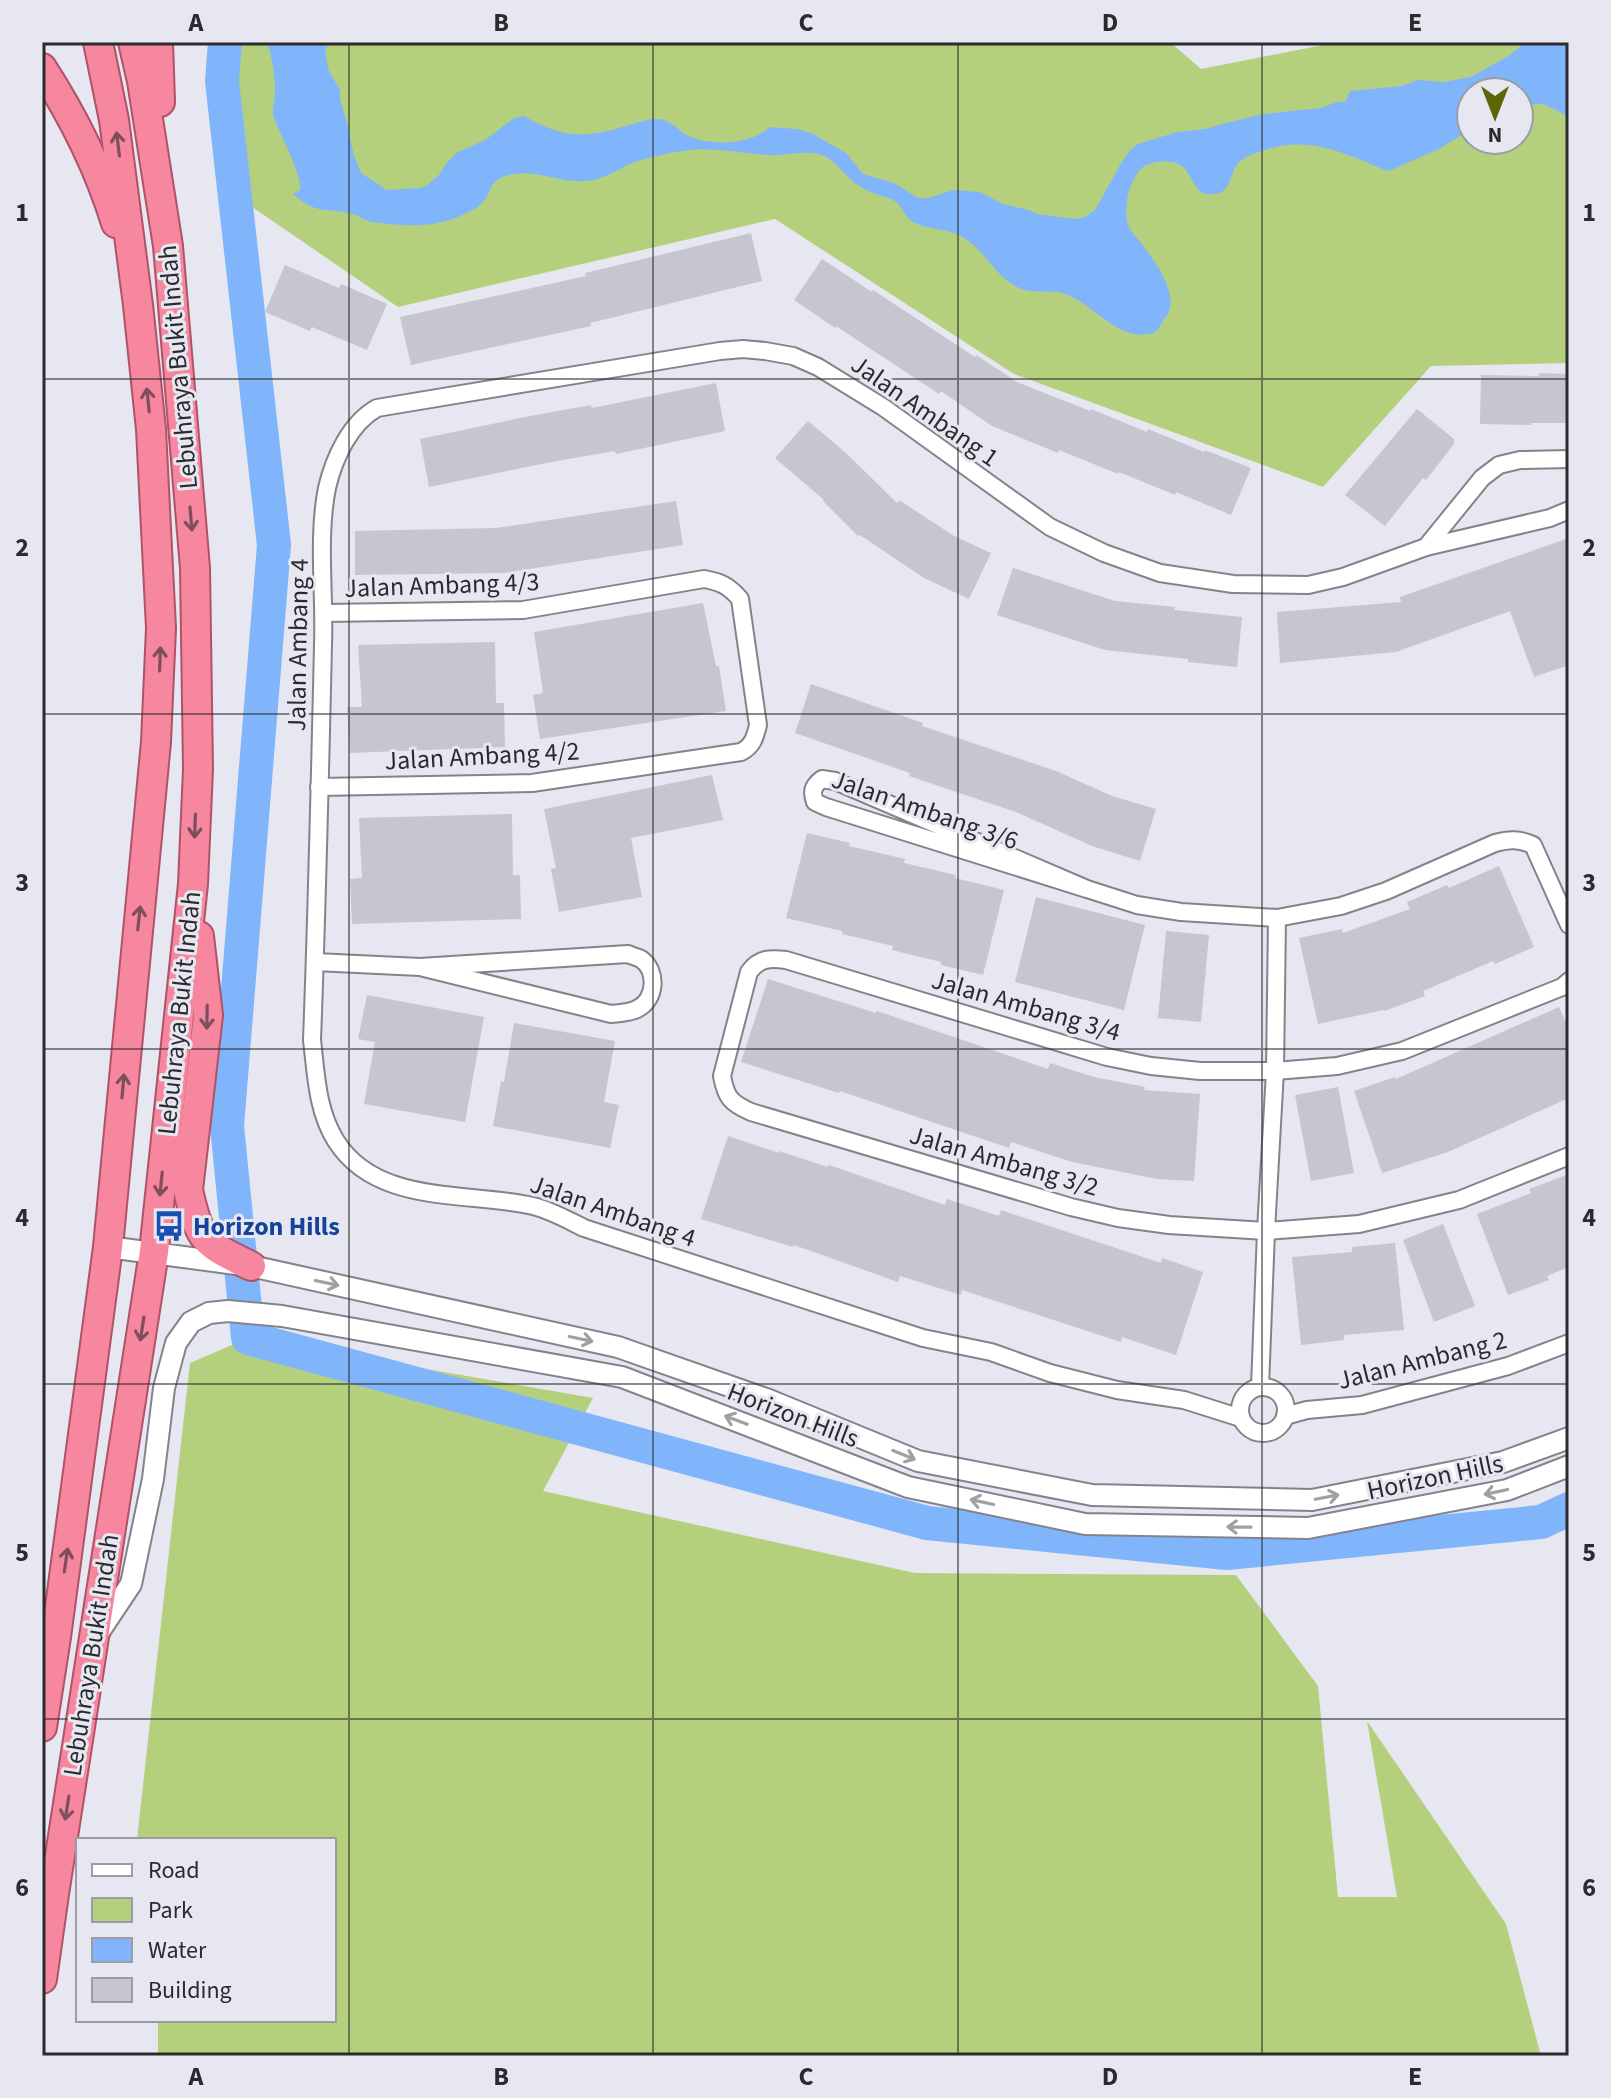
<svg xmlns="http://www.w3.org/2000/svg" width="1611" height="2098" viewBox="0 0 1611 2098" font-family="'Source Sans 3',sans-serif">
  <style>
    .green { fill: #b5d07c; fill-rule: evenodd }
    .water { fill: #80b5fc }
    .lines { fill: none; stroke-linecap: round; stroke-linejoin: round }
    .river { stroke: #80b5fc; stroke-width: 34 }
    .building { fill: #c6c6d0 }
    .minor-casing { stroke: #83838c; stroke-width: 20 }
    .tertiary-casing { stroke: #83838c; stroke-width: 24 }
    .trunk-casing { stroke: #ae5368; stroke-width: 32 }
    .minor { stroke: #fff; stroke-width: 16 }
    .tertiary { stroke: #fff; stroke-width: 20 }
    .trunk { stroke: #f7869f; stroke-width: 28 }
    .oneway { stroke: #7d4f5c }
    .oneway2 { stroke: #a0a0a1 }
    .grid { fill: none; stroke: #2b2b2f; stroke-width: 2; stroke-opacity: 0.55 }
    .labels { text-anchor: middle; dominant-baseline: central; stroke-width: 6; stroke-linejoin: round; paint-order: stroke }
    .street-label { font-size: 26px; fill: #2b2b2f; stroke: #e7e7f2 }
    .transit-label { font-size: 26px; font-weight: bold; fill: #164399; stroke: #e7e7f2; text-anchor: start }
    .neatline { fill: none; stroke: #2b2b2f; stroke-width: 3 }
    .grid-label { font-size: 26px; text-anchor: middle; font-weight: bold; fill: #2b2b2f }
  </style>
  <rect width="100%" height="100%" fill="#e7e7f2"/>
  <g class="green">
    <path d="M227,42H1170L1201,69L1338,42H1569V363L1431,366L1323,487L1014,374L775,219L398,307L245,202L227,68ZM1471,92H1519V140H1471Z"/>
    <path d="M248,1338L593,1398L543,1491L915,1573L1236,1575L1318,1686L1338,1897H1397L1367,1721L1506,1924L1541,2056H158V2020H334V1840H137L190,1363Z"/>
  </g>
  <path class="water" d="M267,42H330L325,50L328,69L340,90V100L347,122L354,156L361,173L387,190L420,188L426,186L440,174L445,165L456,153L485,140L514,118L524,116C559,136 580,139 619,128C631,125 643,120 655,119C672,118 679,133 693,138C718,146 750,144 770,127L798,129L811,133L846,153L863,174L894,183L918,198H928L954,190L980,192L1003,204L1029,210L1037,214L1075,219L1083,218L1095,210L1120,165L1130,150L1138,144L1177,132L1205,129L1222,124L1264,114L1320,108L1337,102H1345L1350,91L1402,86L1418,80L1443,82L1471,77L1510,55L1526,42H1569V117L1544,104L1519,105V92H1471V129L1439,149L1389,171C1377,168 1368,162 1356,158C1326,146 1296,139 1265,150C1256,153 1246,156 1239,162C1232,170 1232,180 1226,188C1224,191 1219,194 1214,194C1195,197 1194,179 1184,168C1176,159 1153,160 1143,167C1138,171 1134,179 1131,185C1127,195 1125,209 1127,220C1128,229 1136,237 1142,244C1154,260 1174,287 1170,308C1168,315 1167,315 1163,321C1159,328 1158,333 1148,334C1118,340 1092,304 1066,294C1050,289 1032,295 1017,287C995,276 985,251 964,238C947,227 926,231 910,220C903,214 901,203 891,199C880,195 868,192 858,185C842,175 834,154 812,153C798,152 783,156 769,155C740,154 712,146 683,151C669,153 654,156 641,160C621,166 610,178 587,181C561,184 535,168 509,175C485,180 494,197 476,208C441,229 410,227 372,222C365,221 360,216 353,214C323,206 321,217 293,194L300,190C302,174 280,135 274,118C271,109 275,102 275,93C276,81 271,52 267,42Z"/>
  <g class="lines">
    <path class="river" d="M225,42L222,81L274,545L227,1126L248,1338L927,1523L1227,1553L1541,1522L1569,1509"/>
  </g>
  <g class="building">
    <path d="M751,233L762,281L590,323L591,326L411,365L400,317L586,276L585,273Z"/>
    <path d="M822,259L872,292L873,290L975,357L976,355L1017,382L1090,411L1091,409L1147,432L1148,429L1204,452L1205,450L1251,468L1231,515L1176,492L1175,495L1119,472L1118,474L1059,450L1058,453L992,426L941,391L939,394L836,326L835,328L794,300Z"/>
    <path d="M285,265L339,288L341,284L387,304L367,350L312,327L310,331L265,312Z"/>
    <path d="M1539,373L1569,374V423H1531V425L1480,424L1481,375L1539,376Z"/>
    <path d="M716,383L725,431L616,454L615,451L551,462L429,487L420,439L530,416L591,405L592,408Z"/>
    <path d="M1417,409L1454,439V444L1426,480L1423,478L1385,526L1345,495Z"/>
    <path d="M808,421L846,453L897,503L899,500L954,536L991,553L969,599L924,578L860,535L858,536L823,501L824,500L775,458Z"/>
    <path d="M676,501L683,545L504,573L355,575V531L496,528Z"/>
    <path d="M1569,538V665L1534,677L1510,611L1396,652L1280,663L1277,612L1401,602L1400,597Z"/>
    <path d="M1013,568L1115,601L1175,607L1174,610L1242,617L1237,667L1188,662V659L1105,650L997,615Z"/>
    <path d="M703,603L716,666H719L726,711L540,739L533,695L543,693L534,632Z"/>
    <path d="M495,642L496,703H504L505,747L350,753L347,707H362L358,645Z"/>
    <path d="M811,684L923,723L922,726L1056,771L1112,796L1156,809L1140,861L1092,846L1016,812L909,776L910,773L795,733Z"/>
    <path d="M712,775L723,820L631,838L642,897L559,912L551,869L556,868L544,809Z"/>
    <path d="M512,814L513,875H520L521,919L352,924L350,879L362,878L359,818Z"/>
    <path d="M807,833L850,843L849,846L905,859L904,863L956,875L955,878L1004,890L983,975L941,965V962L892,950L893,946L842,934V931L786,918Z"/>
    <path d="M1499,866L1534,947L1495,964L1493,961L1423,991L1425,996L1384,1011V1010L1318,1024L1299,938L1342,929L1343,933L1410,909L1407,902L1447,885L1449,888Z"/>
    <path d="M1036,897L1145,925L1124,1010L1015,982Z"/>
    <path d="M1166,931L1209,935L1201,1022L1158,1018Z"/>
    <path d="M768,979L876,1013L877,1011L1048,1069L1050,1063L1094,1077L1145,1087L1144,1090L1200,1094L1194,1181L1157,1179L1072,1162L1011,1142L1009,1148L840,1091L839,1093L741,1062Z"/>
    <path d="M367,995L484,1017L465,1122L364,1104L375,1042L358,1039Z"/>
    <path d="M1559,1007L1569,1029V1098L1448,1152L1382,1173L1354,1091L1395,1077L1396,1079Z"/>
    <path d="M514,1023L615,1041L604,1102L619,1105L610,1148L493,1126L501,1081L504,1082Z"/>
    <path d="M1338,1087L1354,1173L1311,1181L1295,1095Z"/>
    <path d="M728,1136L779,1153V1151L828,1167L829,1165L945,1205L947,1199L999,1216L1001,1210L1161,1263L1162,1258L1203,1272L1176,1355L1122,1337L1121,1342L962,1290L961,1295L900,1276L898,1282L794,1245L793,1247L701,1219Z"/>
    <path d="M1569,1174V1267L1547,1276L1549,1280L1508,1295L1477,1214L1531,1193L1529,1189Z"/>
    <path d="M1443,1224L1475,1306L1434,1322L1403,1240Z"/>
    <path d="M1395,1243L1404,1330L1344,1335V1340L1301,1345L1292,1257L1352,1252V1247Z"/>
  </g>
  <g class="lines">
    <defs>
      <g id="minor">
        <path d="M1426,547L1550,518L1569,510"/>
        <path d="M319,787L532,783L741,752C753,746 755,737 758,725L740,599C729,586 721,582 704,579L523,610L324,613"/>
        <path d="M1087,889L826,807L815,802C811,791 813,786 822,779L835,781L1087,889L1137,905L1181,912L1277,918L1341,906L1386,891L1495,843C1510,839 1519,839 1533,845L1569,925"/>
        <path d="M315,962L420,967L611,1014C619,1013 629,1013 637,1009C656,1000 658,971 641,959C637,957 632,956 628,954L420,967"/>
        <path d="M1569,981L1562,987L1402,1051L1337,1066L1275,1071H1200L1151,1066L1107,1057L786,960C770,958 759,958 749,972L722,1076C726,1098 731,1103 751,1112L1071,1207L1118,1218L1169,1225L1266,1231L1359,1224L1459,1200L1569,1156"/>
        <path d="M1260,1387L1266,1231L1275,1071L1277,918"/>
        <circle cx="1263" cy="1410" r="23"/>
        <path d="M1285,1416L1307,1410L1362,1405L1508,1366L1569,1343"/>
        <path d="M1241,1418L1184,1400L1117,1390L1050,1373L991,1352L923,1338L584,1228C568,1220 550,1210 533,1206C468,1191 377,1206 336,1141C317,1111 316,1074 312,1040C317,909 320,777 323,645C325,594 317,538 327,488C334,458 350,423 377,408L720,351L743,349L765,351L793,356L818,367L883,407L1050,527L1104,553L1160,573L1233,584L1308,585L1343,577L1426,547L1482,478L1499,465L1520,460L1569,459"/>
      </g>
      <g id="tertiary">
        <path d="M108,1247L251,1266L618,1347L769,1400L918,1461L1092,1495L1312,1500L1503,1462L1569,1438"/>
        <path d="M97,1635L131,1584L153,1479L164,1388L176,1343L191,1322L209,1313L228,1311L282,1316L622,1377L908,1487L1085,1524L1308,1528L1507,1490L1569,1466"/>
      </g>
      <g id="trunk">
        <path d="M158,42L160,102"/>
        <path d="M42,68C73,116 99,168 116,223"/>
        <path d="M199,936L208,1015L188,1190C200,1242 204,1243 251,1266"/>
        <path d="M42,1727L56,1637L108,1247L156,742L161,628L151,429L138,305L114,120L98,42"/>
        <path d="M42,1979L54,1894L154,1252L193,884L198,769L195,568L168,246L142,81L133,42"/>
      </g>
    </defs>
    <use href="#minor" class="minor-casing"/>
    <use href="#tertiary" class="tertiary-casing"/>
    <use href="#trunk" class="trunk-casing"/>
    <use href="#minor" class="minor"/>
    <use href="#tertiary" class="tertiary"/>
    <use href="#trunk" class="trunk"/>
  </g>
  <defs><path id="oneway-shaft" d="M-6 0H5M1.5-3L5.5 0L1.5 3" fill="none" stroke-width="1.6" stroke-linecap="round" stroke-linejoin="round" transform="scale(2)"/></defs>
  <g class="oneway">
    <use href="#oneway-shaft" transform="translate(118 144) rotate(-97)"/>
    <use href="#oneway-shaft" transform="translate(148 400) rotate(-96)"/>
    <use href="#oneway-shaft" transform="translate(191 519) rotate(85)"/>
    <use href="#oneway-shaft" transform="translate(160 659) rotate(-88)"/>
    <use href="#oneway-shaft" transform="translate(195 826) rotate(92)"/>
    <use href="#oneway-shaft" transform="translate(139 918) rotate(-84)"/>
    <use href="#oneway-shaft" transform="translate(207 1017) rotate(91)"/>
    <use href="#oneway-shaft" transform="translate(123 1086) rotate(-85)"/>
    <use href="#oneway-shaft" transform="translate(161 1184) rotate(96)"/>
    <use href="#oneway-shaft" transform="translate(142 1329) rotate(99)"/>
    <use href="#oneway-shaft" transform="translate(66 1560) rotate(-82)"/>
    <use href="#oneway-shaft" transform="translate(67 1808) rotate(99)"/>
  </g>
  <g class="oneway2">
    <use href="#oneway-shaft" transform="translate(327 1283) rotate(12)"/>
    <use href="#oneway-shaft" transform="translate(581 1339) rotate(12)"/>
    <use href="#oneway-shaft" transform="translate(736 1420) rotate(-159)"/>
    <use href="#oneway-shaft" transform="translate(904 1455) rotate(22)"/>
    <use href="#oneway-shaft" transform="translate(1496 1492) rotate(168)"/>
    <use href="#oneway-shaft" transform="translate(1327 1497) rotate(-11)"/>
    <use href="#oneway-shaft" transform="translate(982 1502) rotate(-168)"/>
    <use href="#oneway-shaft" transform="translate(1239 1527) rotate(-179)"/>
  </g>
  <path class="grid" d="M349,42V2056M653,42V2056M958,42V2056M1262,42V2056M42,379H1569M42,714H1569M42,1049H1569M42,1384H1569M42,1719H1569"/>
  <defs>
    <symbol id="bus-bare" viewBox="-9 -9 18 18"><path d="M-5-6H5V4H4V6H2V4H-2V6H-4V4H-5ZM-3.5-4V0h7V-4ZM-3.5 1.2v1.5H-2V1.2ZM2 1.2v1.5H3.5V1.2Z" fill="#1a4fb4" stroke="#e7e7f2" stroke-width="2.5" paint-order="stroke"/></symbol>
  </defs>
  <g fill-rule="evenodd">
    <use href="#bus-bare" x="147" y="1204" width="44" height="44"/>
  </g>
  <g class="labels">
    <g class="street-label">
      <text transform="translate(178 367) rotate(-95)">Lebuhraya Bukit Indah</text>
      <text transform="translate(925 411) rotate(35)">Jalan Ambang 1</text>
      <text transform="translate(442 585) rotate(-2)">Jalan Ambang 4/3</text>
      <text transform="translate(298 645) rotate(-89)">Jalan Ambang 4</text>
      <text transform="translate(482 756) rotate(-3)">Jalan Ambang 4/2</text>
      <text transform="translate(925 810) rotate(19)">Jalan Ambang 3/6</text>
      <text transform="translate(1026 1006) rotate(16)">Jalan Ambang 3/4</text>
      <text transform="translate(179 1013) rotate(-84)">Lebuhraya Bukit Indah</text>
      <text transform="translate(1004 1161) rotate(16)">Jalan Ambang 3/2</text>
      <text transform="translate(613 1211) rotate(19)">Jalan Ambang 4</text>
      <text transform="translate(1422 1360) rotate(-14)">Jalan Ambang 2</text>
      <text transform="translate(793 1415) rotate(21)">Horizon Hills</text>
      <text transform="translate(1435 1477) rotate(-12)">Horizon Hills</text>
      <text transform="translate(91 1655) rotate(-81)">Lebuhraya Bukit Indah</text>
    </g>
    <g class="transit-label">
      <text x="193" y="1226">Horizon Hills</text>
    </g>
  </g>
  <rect width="1611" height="2098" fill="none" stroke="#e7e7f2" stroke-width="88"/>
  <rect x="76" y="1838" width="260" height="184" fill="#e7e7f2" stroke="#9c9ca4" stroke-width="2"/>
  <rect x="92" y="1864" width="40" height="12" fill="#ffffff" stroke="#9c9ca4" stroke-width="2"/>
  <text x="148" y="1878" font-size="24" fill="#2b2b2f">Road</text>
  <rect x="92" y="1898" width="40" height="24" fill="#b5d07c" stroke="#9c9ca4" stroke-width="2"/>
  <text x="148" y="1918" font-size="24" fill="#2b2b2f">Park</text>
  <rect x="92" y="1938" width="40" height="24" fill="#80b5fc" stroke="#9c9ca4" stroke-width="2"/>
  <text x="148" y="1958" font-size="24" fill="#2b2b2f">Water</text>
  <rect x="92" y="1978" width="40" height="24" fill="#c6c6d0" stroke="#9c9ca4" stroke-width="2"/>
  <text x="148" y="1998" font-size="24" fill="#2b2b2f">Building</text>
  <g transform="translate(1495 116) rotate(180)"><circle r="38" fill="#e7e7f2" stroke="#9c9ca4" stroke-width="2"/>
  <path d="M0-6L14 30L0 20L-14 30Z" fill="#5a6506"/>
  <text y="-12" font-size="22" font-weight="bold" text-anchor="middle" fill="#2b2b2f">N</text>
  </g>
  <rect x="44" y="44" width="1523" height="2010" class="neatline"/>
  <g class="grid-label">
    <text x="196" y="31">A</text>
    <text x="501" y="31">B</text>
    <text x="806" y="31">C</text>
    <text x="1110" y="31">D</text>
    <text x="1415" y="31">E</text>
    <text x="22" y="221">1</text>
    <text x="1589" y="221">1</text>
    <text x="22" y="556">2</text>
    <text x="1589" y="556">2</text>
    <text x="22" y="891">3</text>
    <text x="1589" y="891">3</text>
    <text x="22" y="1226">4</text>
    <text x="1589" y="1226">4</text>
    <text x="22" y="1561">5</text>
    <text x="1589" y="1561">5</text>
    <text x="22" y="1896">6</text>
    <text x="1589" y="1896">6</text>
    <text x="196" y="2085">A</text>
    <text x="501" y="2085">B</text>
    <text x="806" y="2085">C</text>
    <text x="1110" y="2085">D</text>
    <text x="1415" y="2085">E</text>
  </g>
</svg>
